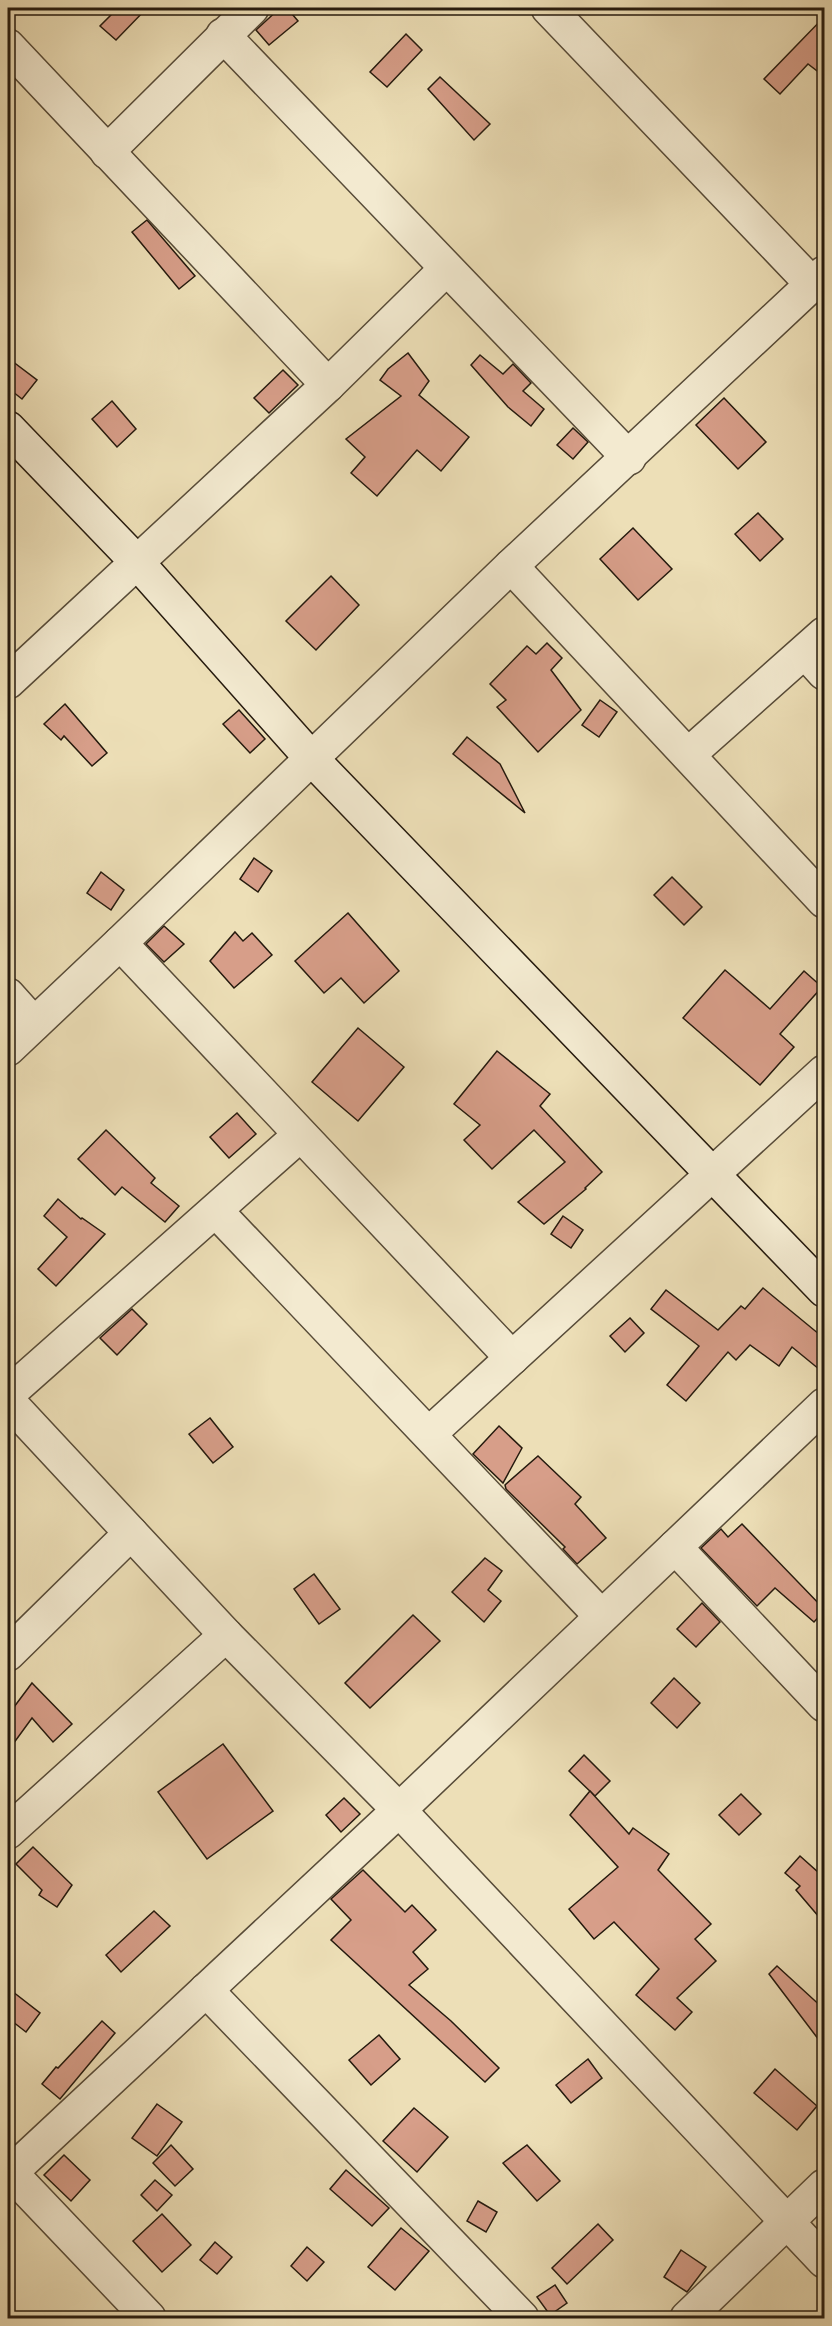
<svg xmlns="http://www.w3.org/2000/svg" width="832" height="2326" viewBox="0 0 832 2326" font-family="'Libre Caslon Text',serif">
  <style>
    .building { fill: #d79e89; stroke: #251a0e; stroke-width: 1.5 }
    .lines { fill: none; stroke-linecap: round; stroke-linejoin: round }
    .street-casing { stroke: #574b38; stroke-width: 36 }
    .secondary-casing { stroke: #251a0e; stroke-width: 36 }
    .street { stroke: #f3ead0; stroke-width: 33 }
    .secondary { stroke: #f3ead0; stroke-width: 33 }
  </style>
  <rect width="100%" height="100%" fill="#eddfb7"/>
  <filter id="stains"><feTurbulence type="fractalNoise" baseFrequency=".00333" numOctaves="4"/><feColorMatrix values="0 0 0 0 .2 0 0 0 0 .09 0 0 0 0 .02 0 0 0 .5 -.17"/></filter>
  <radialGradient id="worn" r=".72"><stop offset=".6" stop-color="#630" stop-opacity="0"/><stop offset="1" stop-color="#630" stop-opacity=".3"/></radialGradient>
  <g class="building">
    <path d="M118,8H147L116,40L100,26Z"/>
    <path d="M280,8H287L298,21L269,45L256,30Z"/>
    <path d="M825,16V77L808,64L780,94L764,79Z"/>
    <path d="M406,34L422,50L387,87L370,72Z"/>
    <path d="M440,77L490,124L474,140L428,89Z"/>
    <path d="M147,220L195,276L179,289L132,232Z"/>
    <path d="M408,353L429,381L419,395L469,437L441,471L417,450L377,496L351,473L365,457L346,439L401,396L380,380L388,369Z"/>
    <path d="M480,355L503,374L513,364L531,383L523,391L544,409L531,426L508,407L471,365Z"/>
    <path d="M8,358L37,380L22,399L8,388Z"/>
    <path d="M283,370L298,385L269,413L254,398Z"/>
    <path d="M724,398L766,442L738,469L696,425Z"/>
    <path d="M112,401L136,429L117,447L92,419Z"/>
    <path d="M573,428L588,442L573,459L557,445Z"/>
    <path d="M758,513L783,539L760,561L735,534Z"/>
    <path d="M633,528L672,569L638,600L600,559Z"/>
    <path d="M331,576L359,605L316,650L286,621Z"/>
    <path d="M547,643L562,658L551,670L581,710L538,752L497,707L506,700L490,684L527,646L536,654Z"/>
    <path d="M600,700L617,712L599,737L582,725Z"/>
    <path d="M65,704L107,753L92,766L64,736L61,740L44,724Z"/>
    <path d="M239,710L265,739L250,753L223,724Z"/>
    <path d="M467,737L500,764L525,813L453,754Z"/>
    <path d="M254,858L272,871L258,892L240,879Z"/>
    <path d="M101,872L124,890L111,910L87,893Z"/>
    <path d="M672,877L702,907L684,925L654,895Z"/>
    <path d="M348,913L399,971L364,1003L341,978L324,993L295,961Z"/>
    <path d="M164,926L184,944L164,962L146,944Z"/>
    <path d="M235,932L243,941L252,933L272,955L234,988L210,961Z"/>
    <path d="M725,970L770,1009L804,971L822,987L780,1034L794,1047L760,1085L683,1018Z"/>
    <path d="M358,1028L404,1067L358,1121L312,1082Z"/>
    <path d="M497,1051L550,1094L540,1106L602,1172L585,1188L586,1189L544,1224L518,1202L565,1162L534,1130L492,1169L464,1140L480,1125L454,1104Z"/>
    <path d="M237,1113L256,1134L229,1158L210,1137Z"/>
    <path d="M106,1130L155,1178L151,1183L179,1206L165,1222L122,1187L115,1195L78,1159Z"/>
    <path d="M58,1199L81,1219L82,1218L105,1234L56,1286L38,1269L67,1237L44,1216Z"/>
    <path d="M563,1216L583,1230L571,1248L551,1234Z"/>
    <path d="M763,1288L825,1339V1374L792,1347L779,1366L750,1345L736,1360L728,1352L686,1401L667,1385L699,1346L651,1309L666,1290L718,1330L741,1306L745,1309Z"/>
    <path d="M132,1309L147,1324L117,1355L100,1338Z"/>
    <path d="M630,1318L644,1333L625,1352L610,1336Z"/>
    <path d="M210,1418L233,1447L213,1463L189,1434Z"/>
    <path d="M499,1426L522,1448L503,1483L473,1454Z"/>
    <path d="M538,1456L581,1497L575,1504L606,1538L577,1564L563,1549L565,1547L506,1489L505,1485Z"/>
    <path d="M742,1524L825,1610L814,1622L775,1588L757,1606L701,1548L721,1529L728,1537Z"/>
    <path d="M485,1558L502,1571L488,1590L501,1601L484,1622L452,1592Z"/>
    <path d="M314,1574L340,1609L319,1624L294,1589Z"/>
    <path d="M702,1603L720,1622L696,1647L677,1629Z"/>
    <path d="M413,1615L440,1641L370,1708L345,1683Z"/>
    <path d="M674,1678L700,1703L677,1728L651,1703Z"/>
    <path d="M32,1683L72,1724L53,1742L32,1718L8,1751V1715Z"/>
    <path d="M223,1744L273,1811L207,1859L158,1792Z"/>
    <path d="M584,1755L610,1781L595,1796L569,1771Z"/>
    <path d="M590,1791L629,1834L633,1828L669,1854L658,1870L711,1924L695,1939L716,1961L677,1998L692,2012L675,2030L636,1995L659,1969L614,1922L594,1939L569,1909L618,1867L570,1815Z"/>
    <path d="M741,1794L761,1814L739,1835L719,1815Z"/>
    <path d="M344,1798L360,1814L341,1832L326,1815Z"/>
    <path d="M33,1847L72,1885L57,1907L39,1895L42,1890L16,1864Z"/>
    <path d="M800,1856L818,1872L825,1867V1924L796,1890L800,1886L785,1873Z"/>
    <path d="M363,1870L405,1912L412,1905L436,1930L413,1952L428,1969L409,1985L451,2021L499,2068L485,2082L331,1940L351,1920L331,1899Z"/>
    <path d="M154,1911L170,1926L121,1972L106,1955Z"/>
    <path d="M777,1966L825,2010V2048L769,1974Z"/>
    <path d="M8,1988L40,2013L26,2032L8,2018Z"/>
    <path d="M102,2021L115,2033L60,2099L42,2084L56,2067L58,2068Z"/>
    <path d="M379,2035L400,2059L371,2085L349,2060Z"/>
    <path d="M588,2059L602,2078L571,2103L556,2085Z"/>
    <path d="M775,2069L817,2106L797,2130L754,2093Z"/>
    <path d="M157,2104L182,2122L157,2156L132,2138Z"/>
    <path d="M414,2108L448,2137L417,2172L383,2141Z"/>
    <path d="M171,2145L193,2169L175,2186L153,2163Z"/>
    <path d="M527,2145L560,2181L537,2201L503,2163Z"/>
    <path d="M64,2155L90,2180L71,2201L44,2175Z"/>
    <path d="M346,2170L389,2208L372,2226L330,2189Z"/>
    <path d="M155,2180L172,2195L157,2211L141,2195Z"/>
    <path d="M478,2201L497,2212L486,2232L467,2221Z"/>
    <path d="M162,2214L191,2245L162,2272L133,2241Z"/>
    <path d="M598,2224L613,2240L567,2284L552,2268Z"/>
    <path d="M401,2228L429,2251L395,2290L368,2267Z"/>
    <path d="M215,2242L232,2257L217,2274L200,2260Z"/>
    <path d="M307,2247L324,2262L307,2281L291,2266Z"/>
    <path d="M681,2250L706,2267L687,2292L664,2277Z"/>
    <path d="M555,2285L567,2303L550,2315L537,2297Z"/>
  </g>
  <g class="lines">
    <defs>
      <g id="street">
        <path d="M548,8L813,285"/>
        <path d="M223,35L629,458"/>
        <path d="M8,46L328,385"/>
        <path d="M107,152L252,8"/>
        <path d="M511,566L824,901"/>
        <path d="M805,652L824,673"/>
        <path d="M8,682L328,385L446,269"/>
        <path d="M688,755L824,634"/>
        <path d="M120,943L512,1358"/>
        <path d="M8,995L34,1024"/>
        <path d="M8,1049L120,943L511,566L824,273"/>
        <path d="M216,1211L601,1616"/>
        <path d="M8,1394L300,1135"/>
        <path d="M8,1401L226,1635L399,1810L824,2261"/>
        <path d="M429,1434L824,1072"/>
        <path d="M675,1547L824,1705"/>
        <path d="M8,1654L131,1533"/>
        <path d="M8,1832L226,1635"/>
        <path d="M206,1990L522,2318"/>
        <path d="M8,2170L149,2318"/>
        <path d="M8,2175L399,1810L824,1405"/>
        <path d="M687,2318L824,2186"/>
      </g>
      <path id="secondary" d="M8,428L136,561L311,758L824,1290"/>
    </defs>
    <use href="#street" class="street-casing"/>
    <use href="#secondary" class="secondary-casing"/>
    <use href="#street" class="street"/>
    <use href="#secondary" class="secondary"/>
  </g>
  <rect width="832" height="2326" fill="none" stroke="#eddfb7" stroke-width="30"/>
  <rect x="9" y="9" width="814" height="2308" fill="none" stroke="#251a0e" stroke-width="3"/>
  <rect x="15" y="15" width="802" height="2296" fill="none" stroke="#251a0e" stroke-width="1.5"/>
  <rect width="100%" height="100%" filter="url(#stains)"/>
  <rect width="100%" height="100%" fill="url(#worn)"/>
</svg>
